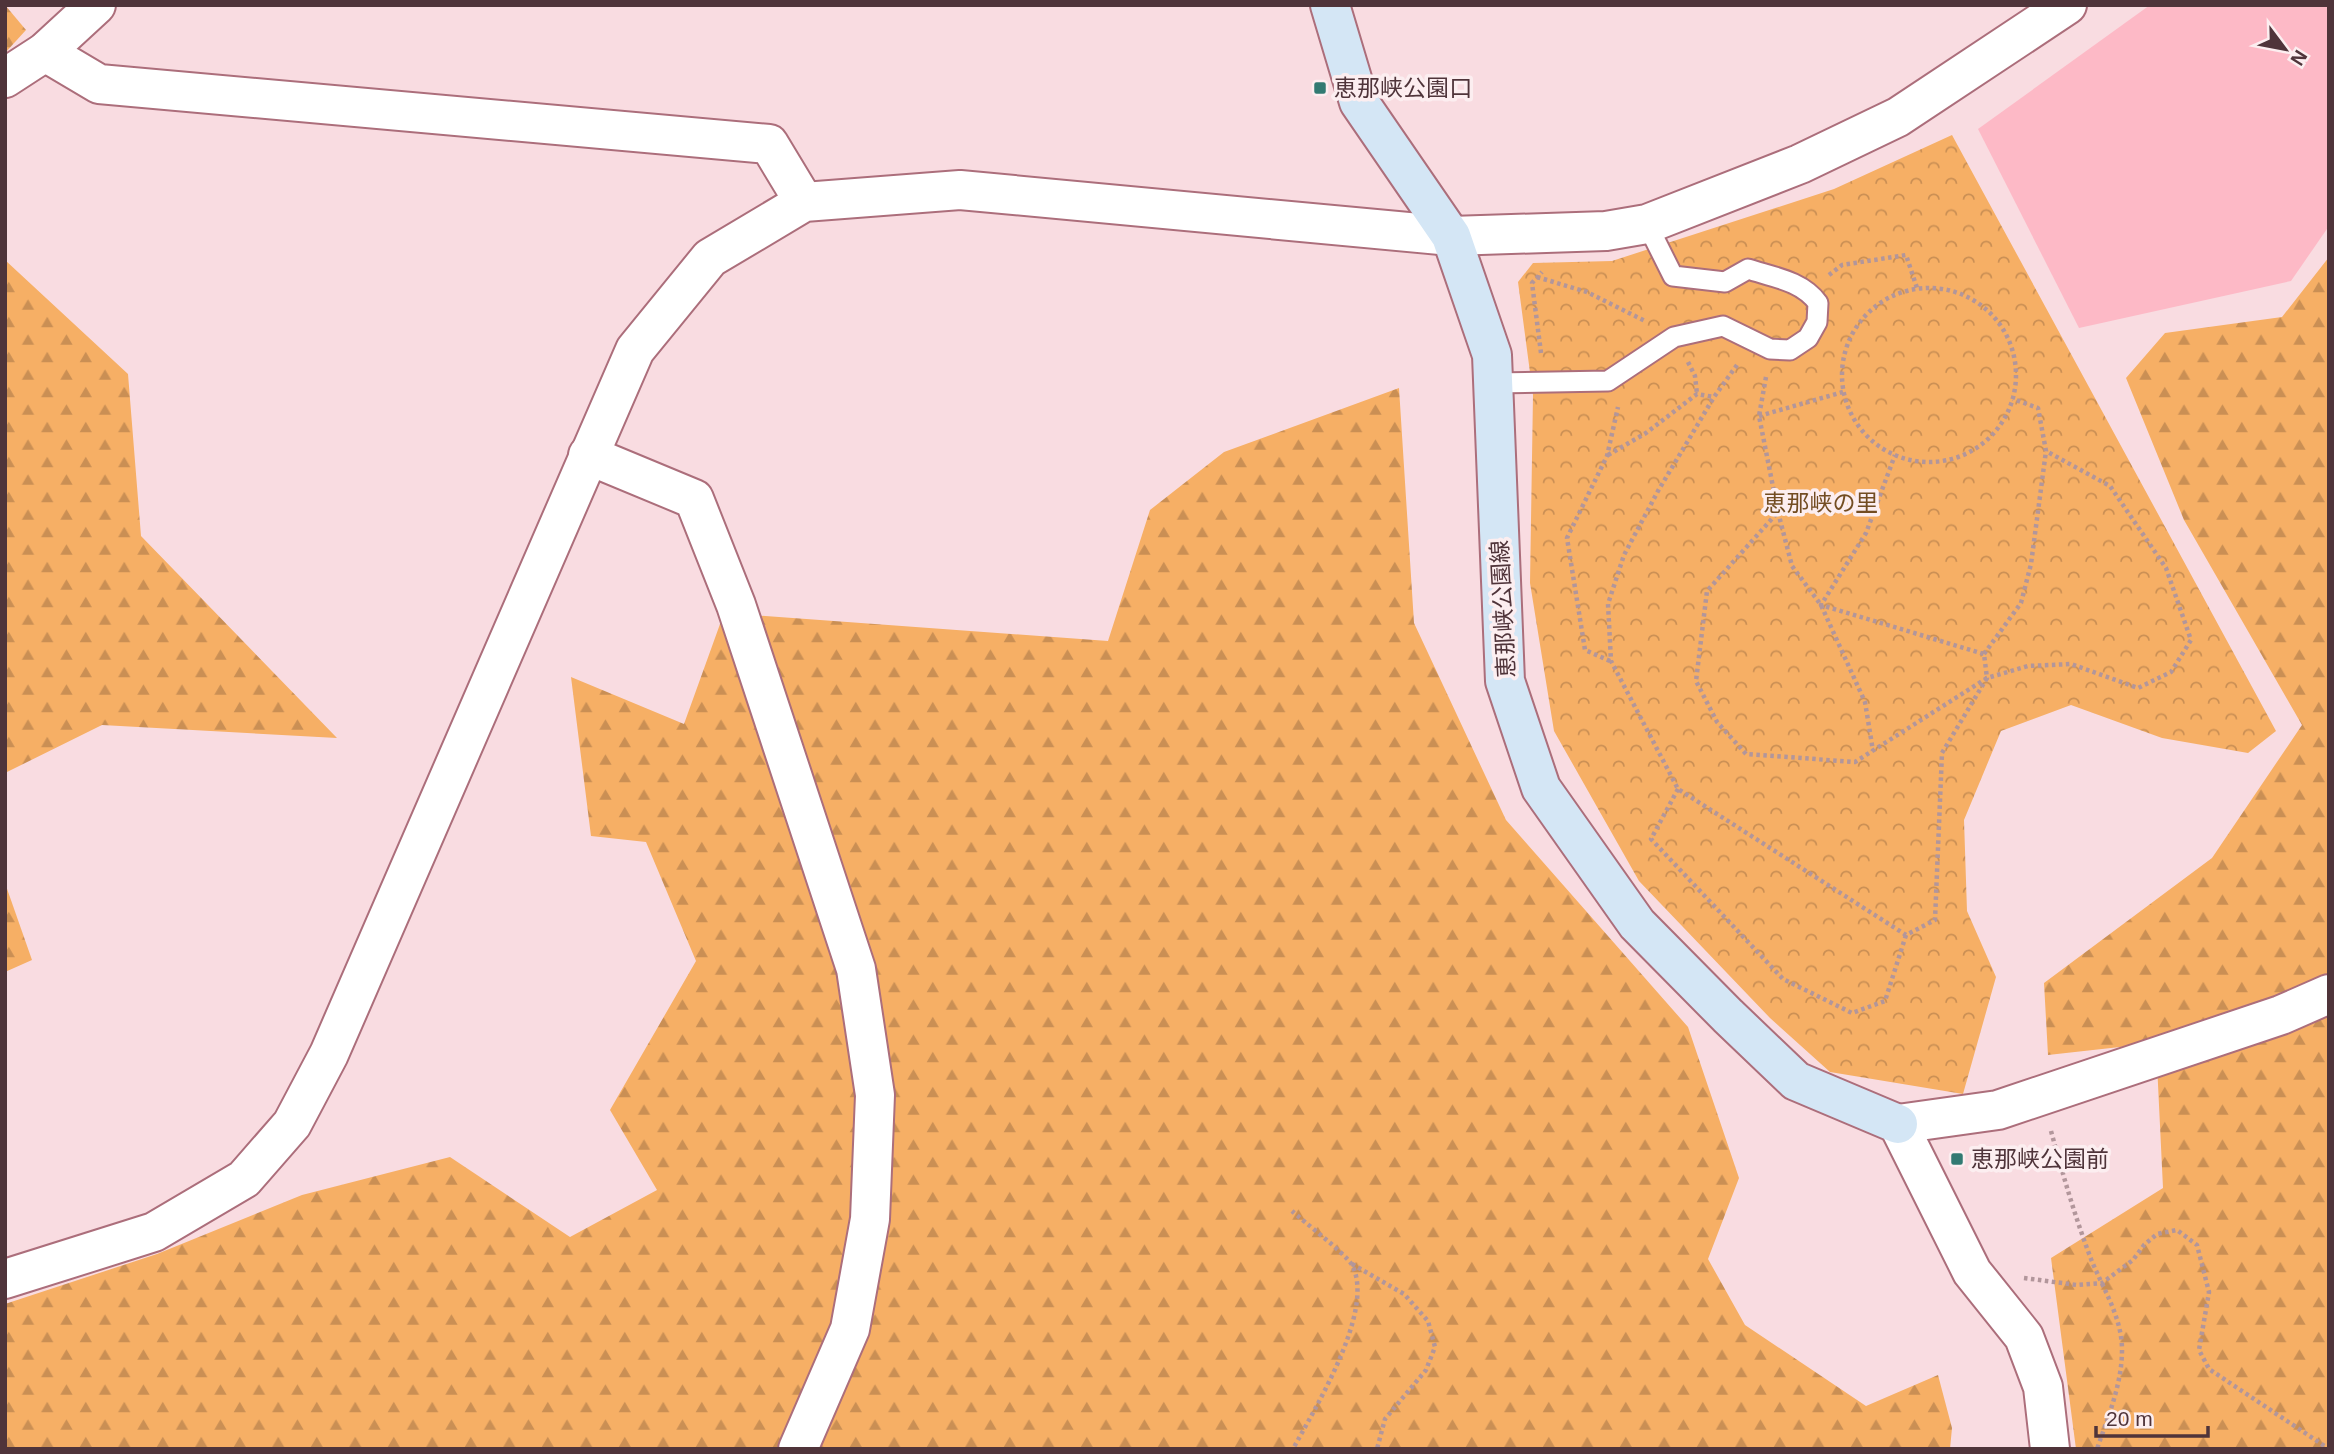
<svg xmlns="http://www.w3.org/2000/svg" width="2334" height="1454" viewBox="0 0 2334 1454" font-family="Helvetica,'Noto Sans JP',sans-serif">
  <style>
    .forest { fill: url(#forest-firs) }
    .park { fill: url(#park-crowns) }
    .building { fill: #fdb9c6 }
    .lines { fill: none; stroke-linecap: round; stroke-linejoin: round }
    .service-casing { stroke: #ac6e7b; stroke-width: 23 }
    .minor-casing { stroke: #ac6e7b; stroke-width: 42 }
    .tertiary-casing { stroke: #ac6e7b; stroke-width: 42 }
    .secondary-casing { stroke: #ac6e7b; stroke-width: 42 }
    .path { stroke: #b2969b; stroke-width: 4.5; stroke-dasharray: 3.5 3.5; stroke-linecap: butt }
    .service { stroke: #fff; stroke-width: 19 }
    .minor { stroke: #fff; stroke-width: 38 }
    .tertiary { stroke: #fff; stroke-width: 38 }
    .secondary { stroke: #d4e6f5; stroke-width: 38 }
    .poi-dot { fill: #327a72; stroke: #fceef0; stroke-width: 2.5 }
    .labels { text-anchor: middle; dominant-baseline: central; stroke-width: 7; stroke-linejoin: round; paint-order: stroke }
    .poi-label { font-size: 23px; fill: #4f343a; stroke: #fceef0; text-anchor: start }
    .park-label { font-size: 23px; fill: #734d22; stroke: #fceef0 }
    .street-label { font-size: 23px; fill: #4f343a; stroke: #fceef0 }
  </style>
  <defs>
    <pattern id="forest-firs" width="22" height="20" patternUnits="userSpaceOnUse" patternTransform="scale(1.75)"><rect width="22" height="20" fill="#f6af65"/><path d="M5 1l3.5 6h-7zM16 11l3.5 6h-7z" fill="#ca8f54"/></pattern>
    <pattern id="park-crowns" width="20" height="18" patternUnits="userSpaceOnUse" patternTransform="scale(1.75)"><rect width="20" height="18" fill="#f6af65"/><path d="M2 6a3 3 0 1 1 6 0M12 15a3 3 0 1 1 6 0" fill="none" stroke="#ca8f54"/></pattern>
  </defs>
  <rect width="100%" height="100%" fill="#f9dce1"/>
  <g class="forest">
    <path d="M5,5L26,30L5,53Z"/>
    <path d="M2329,257V1449H2076L2051,1258L2163,1188L2156,1043L2048,1055L2044,983L2212,858L2302,725L2184,520L2126,378L2165,333L2282,317Z"/>
    <path d="M5,260L128,374L141,536L337,738L102,725L5,773Z"/>
    <path d="M1399,388L1414,623L1506,820L1688,1027L1739,1178L1708,1259L1745,1325L1866,1406L1938,1375L1952,1428L1950,1449H5V1304L157,1254L302,1195L450,1157L570,1237L657,1190L610,1110L696,961L646,842L591,836L571,677L684,724L724,613L1108,641L1150,510L1224,452Z"/>
    <path d="M5,883L32,960L5,972Z"/>
  </g>
  <path class="park" d="M1952,135L2276,731L2248,753L2162,738L2071,705L2001,731L1964,820L1967,911L1996,977L1963,1094L1830,1072L1770,1018L1639,881L1554,731L1530,583L1533,395L1518,282L1533,263L1612,261L1834,189Z"/>
  <path class="building" d="M2150,5H2329V226L2291,281L2079,328L1978,129Z"/>
  <g class="lines">
    <defs>
      <path id="service" d="M1493,383L1608,381L1674,337L1723,326L1770,349L1790,350L1808,338L1817,322L1818,303C1802,281 1773,277 1748,269L1725,282L1673,276L1647,224"/>
      <g id="minor">
        <path d="M45,52L99,84L769,144L804,202"/>
        <path d="M5,78L45,52L96,5"/>
        <path d="M588,455L694,499L736,605L856,969L875,1095L870,1219L850,1329L798,1449"/>
        <path d="M1898,1124L1972,1272L2024,1337L2043,1387L2050,1449"/>
      </g>
      <g id="tertiary">
        <path d="M1898,1124L1998,1110L2281,1015L2329,994"/>
        <path d="M5,1279L154,1232L244,1179L292,1124L329,1054L635,350L710,258L804,202L960,190L1451,236L1606,231L1647,224L1800,164L1898,117L2067,5"/>
      </g>
      <path id="secondary" d="M1330,5L1359,102L1451,236L1492,355L1505,681L1541,788L1637,924L1728,1016L1796,1081L1898,1124"/>
    </defs>
    <use href="#service" class="service-casing"/>
    <use href="#minor" class="minor-casing"/>
    <use href="#tertiary" class="tertiary-casing"/>
    <use href="#secondary" class="secondary-casing"/>
    <g class="path">
      <path d="M1829,275L1842,265L1906,255L1917,288"/>
      <path d="M1537,277L1587,292L1645,321"/>
      <circle cx="1929" cy="375" r="87"/>
      <path d="M1541,353L1532,283L1542,272"/>
      <path d="M1688,362L1695,376L1697,394"/>
      <path d="M1737,365L1714,397L1658,491L1624,555L1608,604L1611,661L1678,789L1906,935L1935,920L1942,753L1987,678L2028,666L2071,664L2138,688L2171,672L2191,640L2166,568L2110,486L2046,451"/>
      <path d="M1766,377L1759,416L1778,512L1707,591L1696,681L1717,722L1746,754L1855,762L1987,678L1984,654L1821,605L1866,533L1895,455"/>
      <path d="M1759,416L1843,392"/>
      <path d="M1608,455L1646,433L1697,394L1714,397"/>
      <path d="M1778,512L1792,566L1821,605L1865,702L1873,751"/>
      <path d="M1984,654L2021,603L2031,564L2046,451L2038,408L2013,399"/>
      <path d="M1610,661L1585,650L1567,538L1607,456L1618,407"/>
      <path d="M1678,789L1651,839L1783,979L1852,1013L1885,1001L1906,935"/>
      <path d="M2051,1131C2063,1175 2075,1217 2091,1259C2103,1289 2122,1317 2122,1350C2122,1384 2108,1417 2097,1449"/>
      <path d="M1292,1211C1303,1221 1346,1254 1352,1265C1376,1310 1315,1408 1293,1449"/>
      <path d="M1352,1264L1404,1294L1428,1321L1435,1347L1426,1370L1385,1419L1377,1449"/>
      <path d="M2024,1278L2077,1285L2102,1283L2133,1260L2144,1245L2157,1234L2177,1230L2197,1245L2209,1292L2199,1350L2209,1369L2329,1449"/>
    </g>
    <use href="#service" class="service"/>
    <use href="#minor" class="minor"/>
    <use href="#tertiary" class="tertiary"/>
    <use href="#secondary" class="secondary"/>
  </g>
  <g class="poi-dot">
    <rect x="1313" y="81" width="14" height="14" rx="3.5"/>
    <rect x="1950" y="1152" width="14" height="14" rx="3.5"/>
  </g>
  <g class="labels">
    <g class="poi-label">
      <text x="1334" y="88">恵那峡公園口</text>
      <text x="1971" y="1159">恵那峡公園前</text>
    </g>
    <g class="park-label">
      <text x="1821" y="503">恵那峡の里</text>
    </g>
    <g class="street-label">
      <text transform="translate(1503 609) rotate(-93)">恵那峡公園線</text>
    </g>
  </g>
  <rect width="2334" height="1454" fill="none" stroke="#4f343a" stroke-width="14"/>
  <g transform="translate(2285 49) rotate(122)" stroke="#fceef0" stroke-width="5" paint-order="stroke">
  <path d="M0-5L12 26L0 18L-12 26Z" fill="#4f343a"/>
  <text y="-10" font-size="19" font-weight="bold" text-anchor="middle" fill="#4f343a">N</text>
  </g>
  <path d="M2096 1426v10h112v-10" fill="none" stroke="#4f343a" stroke-width="3.5"/>
  <text x="2106" y="1426" font-size="21" fill="#4f343a" stroke="#fceef0" stroke-width="5" paint-order="stroke">20 m</text>
</svg>
